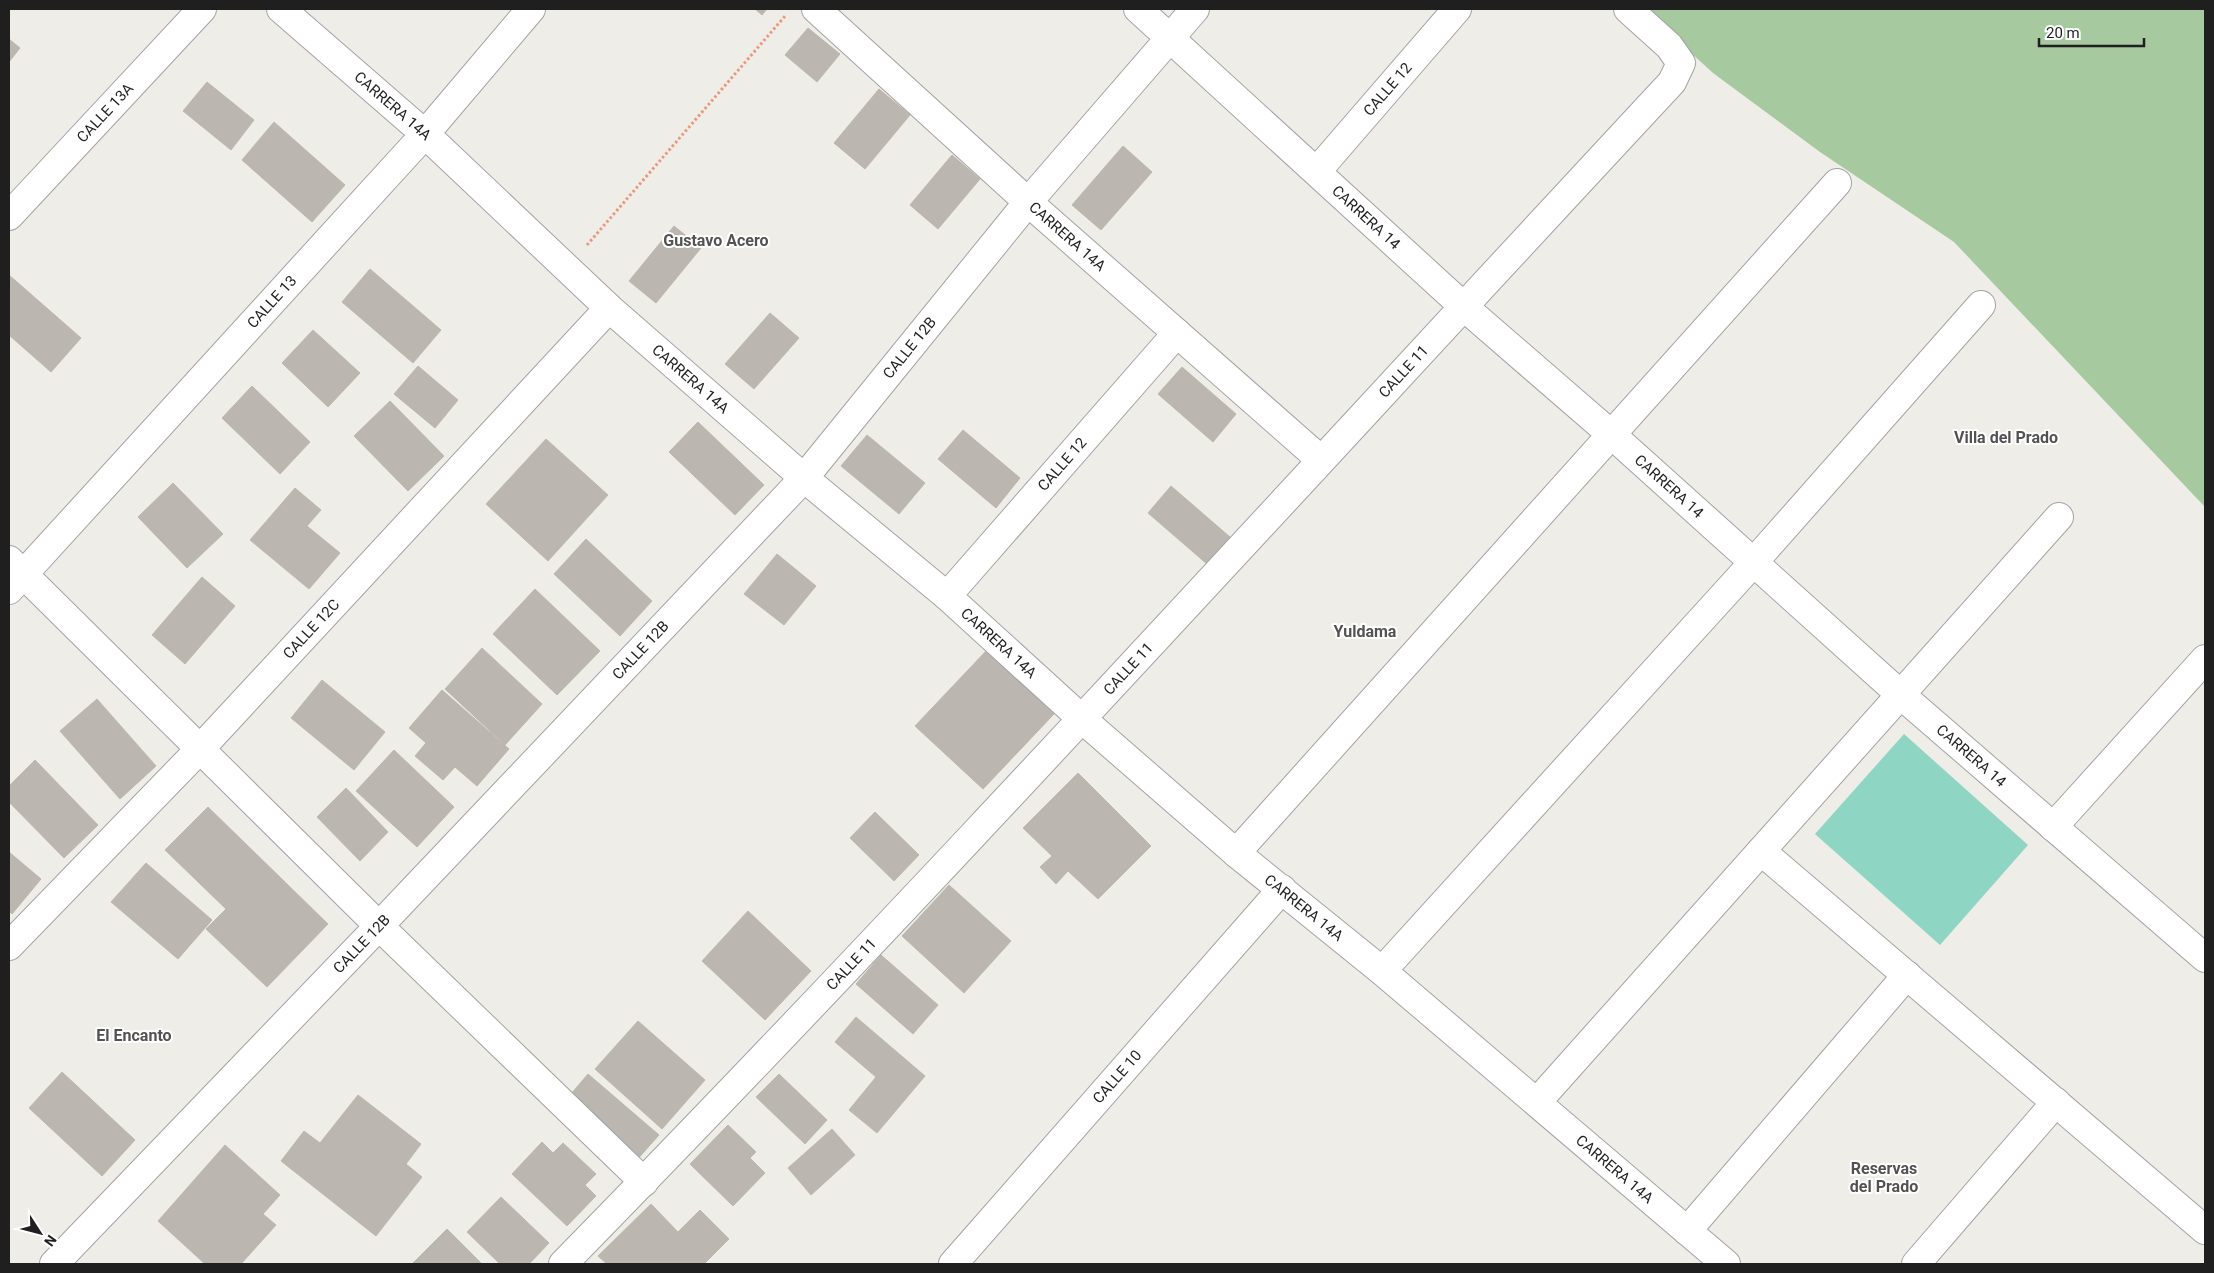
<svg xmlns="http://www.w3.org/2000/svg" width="2214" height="1273" viewBox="0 0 2214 1273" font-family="Roboto,sans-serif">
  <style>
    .forest { fill: #a7c9a0 }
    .pitch { fill: #8ed5c4 }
    .building { fill: #bcb6b0; stroke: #bfb7ab }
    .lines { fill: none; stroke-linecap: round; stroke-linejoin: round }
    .street-casing { stroke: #a3a3a3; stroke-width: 30 }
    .path { stroke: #ea987d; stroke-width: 3; stroke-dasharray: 2.5 2.5; stroke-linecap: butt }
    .street { stroke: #fff; stroke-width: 28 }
    .labels { text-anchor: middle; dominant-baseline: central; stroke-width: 4; stroke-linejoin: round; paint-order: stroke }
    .street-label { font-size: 15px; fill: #1f1f1f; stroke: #fff }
    .neighbourhood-label { font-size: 16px; font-weight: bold; fill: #525252; stroke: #fff }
  </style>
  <rect width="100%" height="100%" fill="#efede7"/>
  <path class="forest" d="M1643,9H2205V507L1954,242L1820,152L1713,73Z"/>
  <path class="pitch" d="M1904,734L2028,845L1940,945L1815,834Z"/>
  <g class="building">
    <path d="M755,9H767L762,15Z"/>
    <path d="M808,28L840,54L817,82L785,55Z"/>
    <path d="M9,39L20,48L9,62Z"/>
    <path d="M207,82L254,120L231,150L183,111Z"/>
    <path d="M879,89L910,115L865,169L834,143Z"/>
    <path d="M274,122L345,185L312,222L242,160Z"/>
    <path d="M1123,146L1152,172L1101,230L1072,205Z"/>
    <path d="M952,155L980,179L938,229L910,205Z"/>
    <path d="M674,226L701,248L656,303L629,281Z"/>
    <path d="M370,269L441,330L413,363L342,302Z"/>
    <path d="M9,275L81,338L51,372L9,335Z"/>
    <path d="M770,313L799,338L754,389L725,364Z"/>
    <path d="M313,330L360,373L328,407L282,363Z"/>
    <path d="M418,366L458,400L435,428L394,394Z"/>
    <path d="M1182,367L1236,414L1213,442L1158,394Z"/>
    <path d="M252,386L310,442L280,474L222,418Z"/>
    <path d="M390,401L444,456L408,491L354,436Z"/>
    <path d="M698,422L764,485L735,515L669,452Z"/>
    <path d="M963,430L1020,478L996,508L938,459Z"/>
    <path d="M867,435L925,483L899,514L841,466Z"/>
    <path d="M546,439L608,495L548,561L486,504Z"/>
    <path d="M173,483L223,534L187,568L138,517Z"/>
    <path d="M1171,486L1230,537L1207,564L1148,513Z"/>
    <path d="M295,488L321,510L307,526L340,553L309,589L250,540Z"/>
    <path d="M586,539L652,601L620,636L554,574Z"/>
    <path d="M777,554L816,586L784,625L744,594Z"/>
    <path d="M202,577L235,606L185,664L152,635Z"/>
    <path d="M535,589L600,651L557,695L493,634Z"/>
    <path d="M482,648L542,704L505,745L445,689Z"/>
    <path d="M987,650L1054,714L983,789L915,726Z"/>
    <path d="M322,680L385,732L354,770L291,718Z"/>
    <path d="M442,690L509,749L477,786L455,767L443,780L415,756L426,743L409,728Z"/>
    <path d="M97,699L156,766L120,799L60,731Z"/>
    <path d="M394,750L454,807L417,847L356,791Z"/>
    <path d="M35,760L98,825L64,858L9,802V786Z"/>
    <path d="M1078,773L1151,846L1098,899L1068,871L1056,884L1040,867L1052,856L1023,828Z"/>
    <path d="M346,788L388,832L360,861L317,817Z"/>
    <path d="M208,807L328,924L267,987L206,929L226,909L165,850Z"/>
    <path d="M875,812L919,855L894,881L850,838Z"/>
    <path d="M9,852L41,879L12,914L9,911Z"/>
    <path d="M146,863L212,920L178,959L111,902Z"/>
    <path d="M949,885L1011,941L964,993L902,936Z"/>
    <path d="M748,911L811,971L765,1020L702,961Z"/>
    <path d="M881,955L938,1005L913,1034L856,984Z"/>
    <path d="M856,1017L925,1076L877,1133L849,1110L876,1077L835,1042Z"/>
    <path d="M638,1021L705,1080L662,1129L595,1069Z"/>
    <path d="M62,1072L135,1140L102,1176L29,1108Z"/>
    <path d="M588,1074L659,1135L635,1162L565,1101Z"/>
    <path d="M779,1074L827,1120L805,1144L756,1097Z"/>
    <path d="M358,1095L421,1144L406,1164L422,1177L376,1236L281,1161L304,1131L320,1143Z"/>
    <path d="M728,1125L756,1152L750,1158L765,1173L733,1206L690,1164Z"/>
    <path d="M832,1129L855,1155L811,1195L788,1168Z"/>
    <path d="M542,1142L553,1153L563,1143L596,1174L585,1185L596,1196L567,1226L512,1174Z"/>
    <path d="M225,1145L280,1195L263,1214L276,1225L241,1264H205L158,1221Z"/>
    <path d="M501,1197L549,1243L529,1264H500L467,1232Z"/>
    <path d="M651,1204L678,1232L700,1210L729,1239L704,1264H607L598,1256Z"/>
    <path d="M447,1229L482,1264H412Z"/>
  </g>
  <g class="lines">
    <defs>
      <g id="street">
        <path id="s1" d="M281,9L425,134L609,308L804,478L947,596L1082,719L1236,853L1382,971L1726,1264"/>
        <path id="s2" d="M816,9L1028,202L1321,460"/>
        <path id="s3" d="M1138,9L1463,306L1612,435L1901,695L2205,958"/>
        <path id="s4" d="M1317,171L1457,9"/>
        <path id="s5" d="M9,216L202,9"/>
        <path d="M9,560L379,926L644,1182"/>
        <path id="s6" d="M9,590L425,134L531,9"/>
        <path id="s7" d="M947,596L1177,333"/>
        <path d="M2053,827L2205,659"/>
        <path d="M1761,851L2205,1230"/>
        <path d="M1236,853L1837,183"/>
        <path id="s8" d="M9,946L200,749L609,308"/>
        <path d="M1382,971L1753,563L1981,305"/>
        <path d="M1537,1102L2059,517"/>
        <path d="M1687,1231L1907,975"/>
        <path id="s9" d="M54,1264L379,926L804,478L1028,202L1195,9"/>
        <path id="s10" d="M563,1264C941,878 1304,477 1672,82L1681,63L1669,46L1628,9"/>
        <path id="s11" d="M953,1264L1282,889"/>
        <path d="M1916,1264L2056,1102"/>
      </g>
    </defs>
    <use href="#street" class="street-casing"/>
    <path class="path" d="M587,245L786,15"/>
    <use href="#street" class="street"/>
  </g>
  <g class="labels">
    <g class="street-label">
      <text stroke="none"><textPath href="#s4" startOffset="108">CALLE 12</textPath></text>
      <text stroke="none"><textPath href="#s1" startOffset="148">CARRERA 14A</textPath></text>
      <text stroke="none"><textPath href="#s5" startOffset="141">CALLE 13A</textPath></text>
      <text stroke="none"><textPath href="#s3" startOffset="309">CARRERA 14</textPath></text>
      <text stroke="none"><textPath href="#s2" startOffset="339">CARRERA 14A</textPath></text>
      <text stroke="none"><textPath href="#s6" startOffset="390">CALLE 13</textPath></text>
      <text stroke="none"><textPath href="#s9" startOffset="1254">CALLE 12B</textPath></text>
      <text stroke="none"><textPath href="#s10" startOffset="1226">CALLE 11</textPath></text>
      <text stroke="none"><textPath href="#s1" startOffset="552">CARRERA 14A</textPath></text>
      <text stroke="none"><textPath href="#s7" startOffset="175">CALLE 12</textPath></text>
      <text stroke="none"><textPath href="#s3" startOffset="714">CARRERA 14</textPath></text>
      <text stroke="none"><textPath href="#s8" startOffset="438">CALLE 12C</textPath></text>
      <text stroke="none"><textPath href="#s1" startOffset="958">CARRERA 14A</textPath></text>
      <text stroke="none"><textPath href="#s9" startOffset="849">CALLE 12B</textPath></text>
      <text stroke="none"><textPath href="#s10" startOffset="821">CALLE 11</textPath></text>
      <text stroke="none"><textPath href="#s3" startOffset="1119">CARRERA 14</textPath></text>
      <text stroke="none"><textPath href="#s1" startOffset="1362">CARRERA 14A</textPath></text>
      <text stroke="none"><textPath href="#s9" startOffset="444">CALLE 12B</textPath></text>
      <text stroke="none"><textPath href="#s10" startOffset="416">CALLE 11</textPath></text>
      <text stroke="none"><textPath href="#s11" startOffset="249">CALLE 10</textPath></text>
      <text stroke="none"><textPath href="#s1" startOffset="1768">CARRERA 14A</textPath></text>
    </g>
    <g class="neighbourhood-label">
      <text x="716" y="240">Gustavo Acero</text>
      <text x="2006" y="437">Villa del Prado</text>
      <text x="1365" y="631">Yuldama</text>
      <text x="134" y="1035">El Encanto</text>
      <text x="1884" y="1168">Reservas<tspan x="1884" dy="18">del Prado</tspan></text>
    </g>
  </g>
  <rect width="2214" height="1273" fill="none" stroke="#1f1f1f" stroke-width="20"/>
  <g transform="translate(40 1233) rotate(126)" stroke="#ffffff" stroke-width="4" paint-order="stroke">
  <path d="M0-4L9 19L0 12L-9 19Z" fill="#1f1f1f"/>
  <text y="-8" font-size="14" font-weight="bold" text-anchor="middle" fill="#1f1f1f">N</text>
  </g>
  <path d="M2039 38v8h105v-8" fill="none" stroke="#1f1f1f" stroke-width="2.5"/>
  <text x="2046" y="38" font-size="15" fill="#1f1f1f" stroke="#ffffff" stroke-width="4" paint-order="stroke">20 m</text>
</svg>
